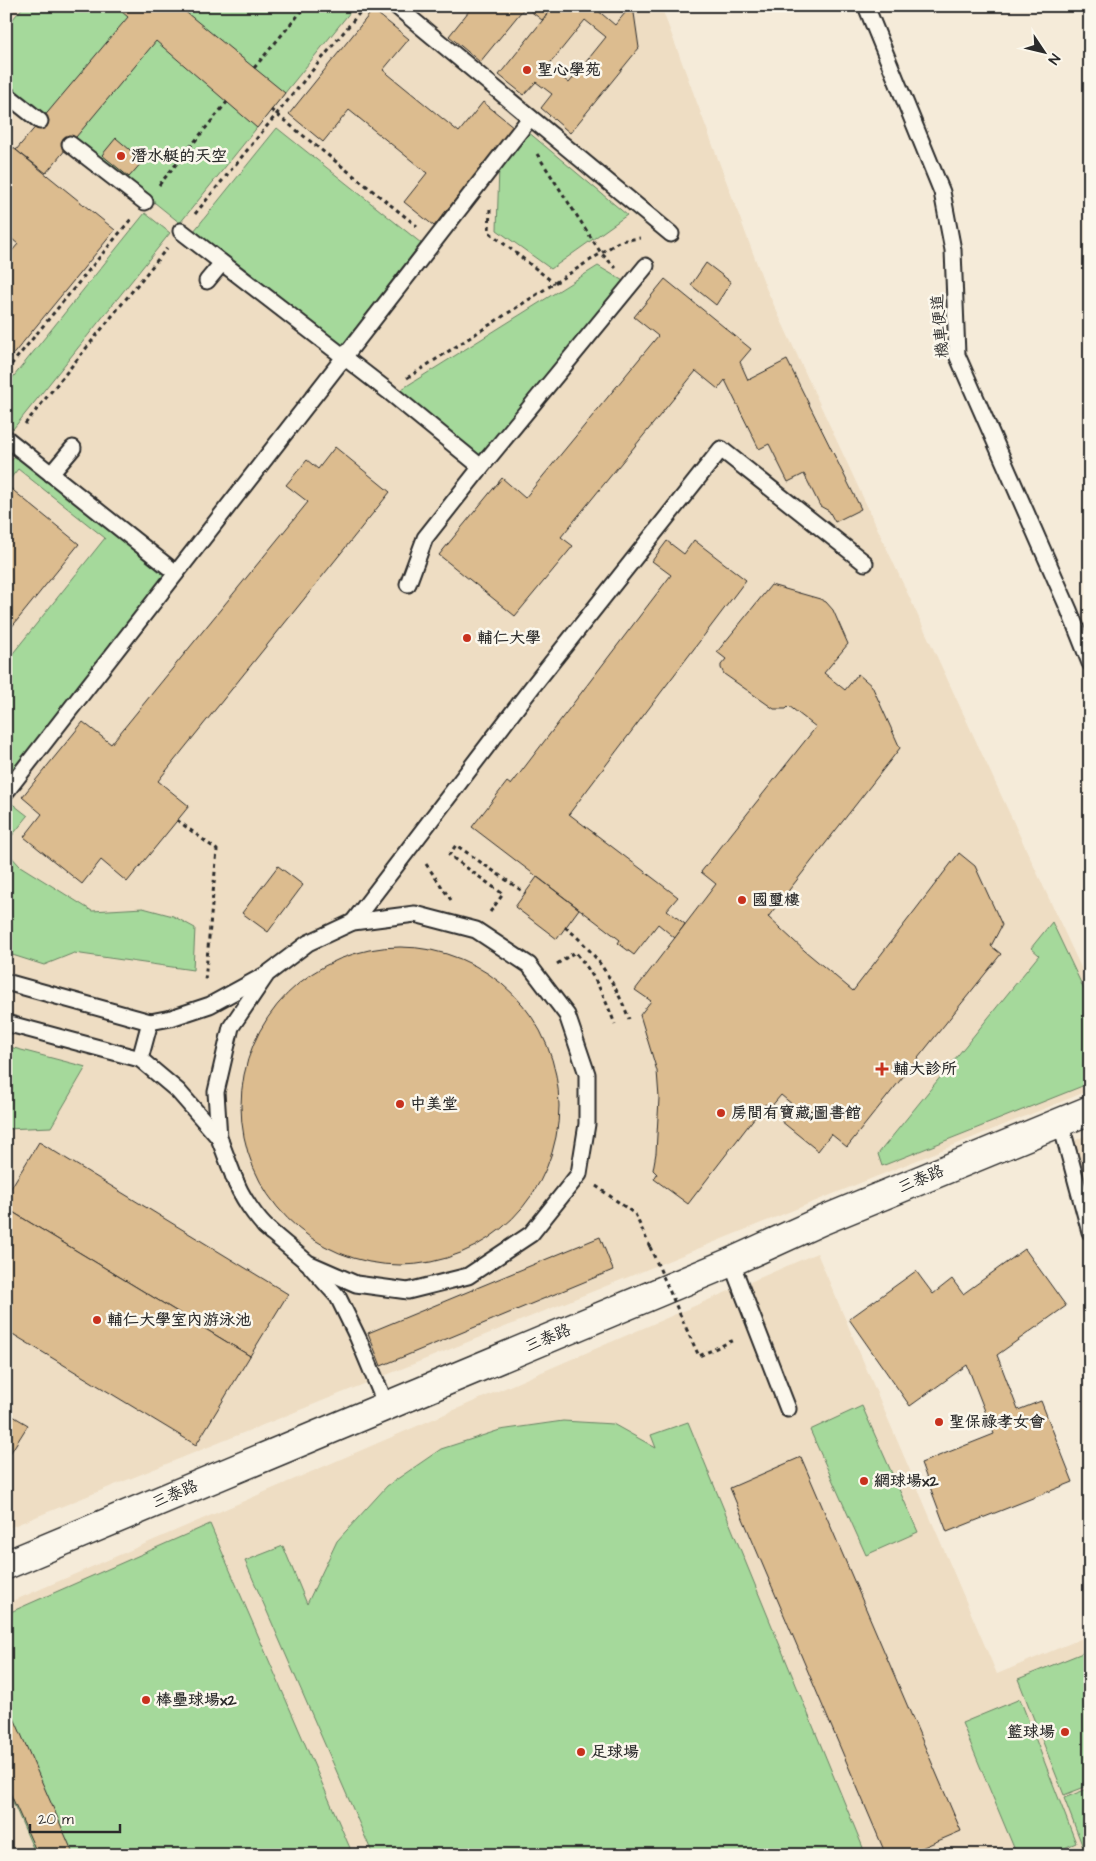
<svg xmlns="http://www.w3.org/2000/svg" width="1096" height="1861" viewBox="0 0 1096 1861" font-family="'Architects Daughter','LXGW WenKai TC',sans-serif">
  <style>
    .built { fill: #eeddc3 }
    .green { fill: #a5d99b; stroke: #688263 }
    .building { fill: #dcbc8f; stroke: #2b2b2b; fill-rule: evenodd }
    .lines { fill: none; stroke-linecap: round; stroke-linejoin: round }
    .service-casing { stroke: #2b2b2b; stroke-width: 19 }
    .tertiary-casing { stroke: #2b2b2b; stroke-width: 31 }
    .path { stroke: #2b2b2b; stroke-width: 3; stroke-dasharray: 4 4; stroke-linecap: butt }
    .service { stroke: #fbf7ec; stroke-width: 15 }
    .tertiary { stroke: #fbf7ec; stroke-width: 28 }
    .path-bridge { stroke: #2b2b2b; stroke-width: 3; stroke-dasharray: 4 4; stroke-linecap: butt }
    .poi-dot { fill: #c8321e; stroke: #fbf7ec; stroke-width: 2 }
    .labels { text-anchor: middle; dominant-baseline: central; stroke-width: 5; stroke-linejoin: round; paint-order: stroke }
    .poi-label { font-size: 16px; font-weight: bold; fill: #2b2b2b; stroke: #fbf7ec; text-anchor: start }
    .street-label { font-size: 16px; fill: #2b2b2b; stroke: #fbf7ec }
  </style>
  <rect width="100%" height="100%" fill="#f5ebd9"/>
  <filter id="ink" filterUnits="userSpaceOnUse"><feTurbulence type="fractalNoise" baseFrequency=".02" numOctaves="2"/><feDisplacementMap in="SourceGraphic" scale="10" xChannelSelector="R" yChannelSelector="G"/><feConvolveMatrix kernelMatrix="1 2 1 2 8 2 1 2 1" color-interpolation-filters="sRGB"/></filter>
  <g filter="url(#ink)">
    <g class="built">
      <path d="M6,6H661L766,288L1090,987V1090L6,1529Z"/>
      <path d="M1090,1133V1250L1058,1149Z"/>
      <path d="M817,1253L997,1674L1090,1635V1855H6V1604Z"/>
    </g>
    <g class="green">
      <path d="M24,6H355L180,223L6,83V27Z"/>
      <path d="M277,128L421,243L340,348L194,231Z"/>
      <path d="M527,131L627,215L551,269L497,230L499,167Z"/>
      <path d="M145,213L170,233L13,429L6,423V386Z"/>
      <path d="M598,266L625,282L480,457L397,392Z"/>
      <path d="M15,456L165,575L6,779V662L105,538L18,469L6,484V467Z"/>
      <path d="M10,802L28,816L6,843V807Z"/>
      <path d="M6,851L20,866L92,911L143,908L173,916L195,928L193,970L74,953L44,965L6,953Z"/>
      <path d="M1052,922L1090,1002V1083L882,1166L878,1154L1039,955L1031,948Z"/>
      <path d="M6,1046L86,1067L51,1127L6,1129Z"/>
      <path d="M862,1406L918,1532L866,1555L810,1430Z"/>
      <path d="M563,1421L613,1424L656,1448L651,1435L688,1422L866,1855H373L245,1561L283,1546L307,1604L337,1541L387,1486L441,1449L500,1430Z"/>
      <path d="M210,1524L353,1855H36L6,1786V1614Z"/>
      <path d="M1085,1652L1090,1664V1785L1064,1795L1018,1679Z"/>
      <path d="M1020,1699L1076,1843L1048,1855H1017L962,1723Z"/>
      <path d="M1090,1788V1855H1086L1064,1798Z"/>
    </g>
    <g class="building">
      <path d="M115,6H184L182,9L285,93L257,128L156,41L46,173L16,150L128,17Z"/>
      <path d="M415,6H428L423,13Z"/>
      <path d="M473,6H554L542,20L525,7L480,62L449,36Z"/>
      <path d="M554,6H598L596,9L615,25L631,6H633L639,48L570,133L541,108L552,94L536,82L524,95L499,75ZM585,20L606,37L569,83L548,66Z"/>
      <path d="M373,10L409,39L383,70L459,132L483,102L514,127L434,226L404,202L427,173L349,110L323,142L289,114Z"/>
      <path d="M116,138L143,161L129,177L102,155Z"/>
      <path d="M6,142L115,230L6,363V258L18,244L6,234Z"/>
      <path d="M706,263L731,282L716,305L691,285Z"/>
      <path d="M665,279L751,349L740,362L748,380L787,360L861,509L835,522L829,511L820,506L804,474L788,482L769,444L759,449L725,380L718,389L696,371L561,537L573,546L515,616L439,555L502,478L525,498L658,336L634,317Z"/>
      <path d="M335,447L390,492L158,781L189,806L127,882L101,860L82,884L24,837L42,814L22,797L83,722L111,744L308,502L286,485L307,460L318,469Z"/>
      <path d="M9,487L79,544L6,634V491Z"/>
      <path d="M694,540L746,580L569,814L678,897L667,910L685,924L675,938L658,924L634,955L618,943L620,940L472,827L507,782L511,785L671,575L652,561L667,541L684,554Z"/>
      <path d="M771,585L820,599L826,602L833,610L848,644L824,673L845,690L858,674L872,686L900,748L768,917L805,951L853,991L959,853L975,866L1002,925L991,946L1001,954L847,1147L831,1134L818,1151L781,1121L793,1105L781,1095L770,1108L765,1104L688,1204L654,1179L657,1174L653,1170L656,1153L659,1098L657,1071L640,1015L651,1001L635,990L716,884L701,872L816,727L789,706L786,709H774L724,674L721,668V665L726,659L717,652Z"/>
      <path d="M278,866L303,885L268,932L242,913Z"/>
      <path d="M537,877L579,909L557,939L515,907Z"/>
      <circle cx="400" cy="1106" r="159"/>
      <path d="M39,1142L288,1294L250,1356L6,1208V1196Z"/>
      <path d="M6,1208L250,1356L196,1445L6,1330Z"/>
      <path d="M600,1237L613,1270L381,1366L368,1333Z"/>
      <path d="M1025,1249L1066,1306L997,1355L1018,1410L1041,1401L1073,1482L947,1532L921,1463L994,1434L967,1365L910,1406L849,1319L916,1271L933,1294L952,1279L963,1294Z"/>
      <path d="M6,1412L28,1425L6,1460Z"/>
      <path d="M801,1457L961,1831L905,1855H886L730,1488Z"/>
      <path d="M14,1718L72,1851L63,1855H38L6,1784V1721Z"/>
    </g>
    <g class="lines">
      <defs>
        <g id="service">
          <path d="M396,6L671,234"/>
          <path d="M866,6L942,192L953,250L957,355L1069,610L1090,663"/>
          <path d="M6,94L40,121"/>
          <path d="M70,144L145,202"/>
          <path d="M181,231L388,391L481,467"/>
          <path d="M207,281L222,263"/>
          <path d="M6,438L176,573"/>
          <path d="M51,474L73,448"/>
          <path d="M408,584L425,538L481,467L646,266"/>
          <path d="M6,792L530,118"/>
          <path d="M353,922L533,686L721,449L865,563"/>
          <path d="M6,982L150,1022L171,1018L210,1005L265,975"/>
          <path d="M6,1023L140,1059L178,1091L220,1139"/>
          <path d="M140,1059L150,1022"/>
          <path d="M1060,1121L1090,1232"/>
          <path d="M234,1177C240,1195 257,1220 271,1232"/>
          <path d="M237,1185L219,1138L216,1092L231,1027L267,974L308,943L353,922L415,914L476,930L529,965L567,1015L587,1074V1124L579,1174L531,1234L468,1276L408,1291L356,1284L308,1263L264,1226"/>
          <path d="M731,1262L788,1409"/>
          <path d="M311,1267L338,1297L358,1338L386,1405"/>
        </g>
        <path id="tertiary" d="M6,1565L731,1262L821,1221L1090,1110"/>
      </defs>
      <use href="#service" class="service-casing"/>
      <use href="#tertiary" class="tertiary-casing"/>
      <g class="path">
        <path d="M6,10L10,6"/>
        <path d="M254,68L306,6"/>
        <path d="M271,110L417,226"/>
        <path d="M537,154L601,253L616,268"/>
        <path d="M159,185L227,102"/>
        <path d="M490,209L489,232L554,283"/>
        <path d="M195,214L365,6"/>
        <path d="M6,371L131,219"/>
        <path d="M407,378L620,241L640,238"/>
        <path d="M25,424L167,248"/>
        <path d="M177,820L217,850L205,981"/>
        <path d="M426,864L451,900"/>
        <path d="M490,912L503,894L449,855L456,845L525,893"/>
        <path d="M565,927C595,950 616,984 629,1019"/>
        <path d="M557,964L575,952C595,975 604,996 615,1024"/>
        <path d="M596,1186L635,1214L650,1247"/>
        <path d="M686,1328L699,1356L736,1339"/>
      </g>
      <use href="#service" class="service"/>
      <use href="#tertiary" class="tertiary"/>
      <path class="path-bridge" d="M650,1247L686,1328"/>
    </g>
  </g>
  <g class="poi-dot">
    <circle cx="527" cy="70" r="5"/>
    <circle cx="121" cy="156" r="5"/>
    <circle cx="467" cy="638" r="5"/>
    <circle cx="742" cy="900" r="5"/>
    <path d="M879.5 1061.5h5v5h5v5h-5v5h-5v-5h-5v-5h5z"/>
    <circle cx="400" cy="1104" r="5"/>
    <circle cx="721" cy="1113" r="5"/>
    <circle cx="97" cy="1320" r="5"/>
    <circle cx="939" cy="1422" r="5"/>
    <circle cx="864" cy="1481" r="5"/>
    <circle cx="146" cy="1700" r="5"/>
    <circle cx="1065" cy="1732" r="5"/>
    <circle cx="581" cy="1752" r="5"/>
  </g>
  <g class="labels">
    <g class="poi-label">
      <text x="537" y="70">聖心學苑</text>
      <text x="131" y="156">潛水艇的天空</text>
      <text x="477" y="638">輔仁大學</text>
      <text x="752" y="900">國璽樓</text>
      <text x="893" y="1069">輔大診所</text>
      <text x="410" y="1104">中美堂</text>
      <text x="731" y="1113">房間有寶藏;圖書館</text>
      <text x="107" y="1320">輔仁大學室內游泳池</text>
      <text x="949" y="1422">聖保祿孝女會</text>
      <text x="874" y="1481">網球場x2</text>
      <text x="156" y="1700">棒壘球場x2</text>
      <text x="1055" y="1732" text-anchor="end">籃球場</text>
      <text x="591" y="1752">足球場</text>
    </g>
    <g class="street-label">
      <text transform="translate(940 326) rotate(-95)">機車便道</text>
      <text transform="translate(921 1179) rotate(-23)">三泰路</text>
      <text transform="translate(548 1338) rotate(-23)">三泰路</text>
      <text transform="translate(175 1494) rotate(-23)">三泰路</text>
    </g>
  </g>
  <rect width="1096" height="1861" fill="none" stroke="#fbf7ec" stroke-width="25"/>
  <rect x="12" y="12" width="1071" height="1836" fill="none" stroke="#2b2b2b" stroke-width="2" filter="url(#ink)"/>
  <g transform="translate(1044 52) rotate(125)" stroke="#fbf7ec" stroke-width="4" paint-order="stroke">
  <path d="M0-4L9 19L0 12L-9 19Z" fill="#2b2b2b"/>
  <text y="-8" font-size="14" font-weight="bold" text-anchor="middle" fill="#2b2b2b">N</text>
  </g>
  <path d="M30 1824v8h90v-8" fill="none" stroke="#2b2b2b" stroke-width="2.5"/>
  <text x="38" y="1824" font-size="15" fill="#2b2b2b" stroke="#fbf7ec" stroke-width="4" paint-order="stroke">20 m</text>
</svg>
